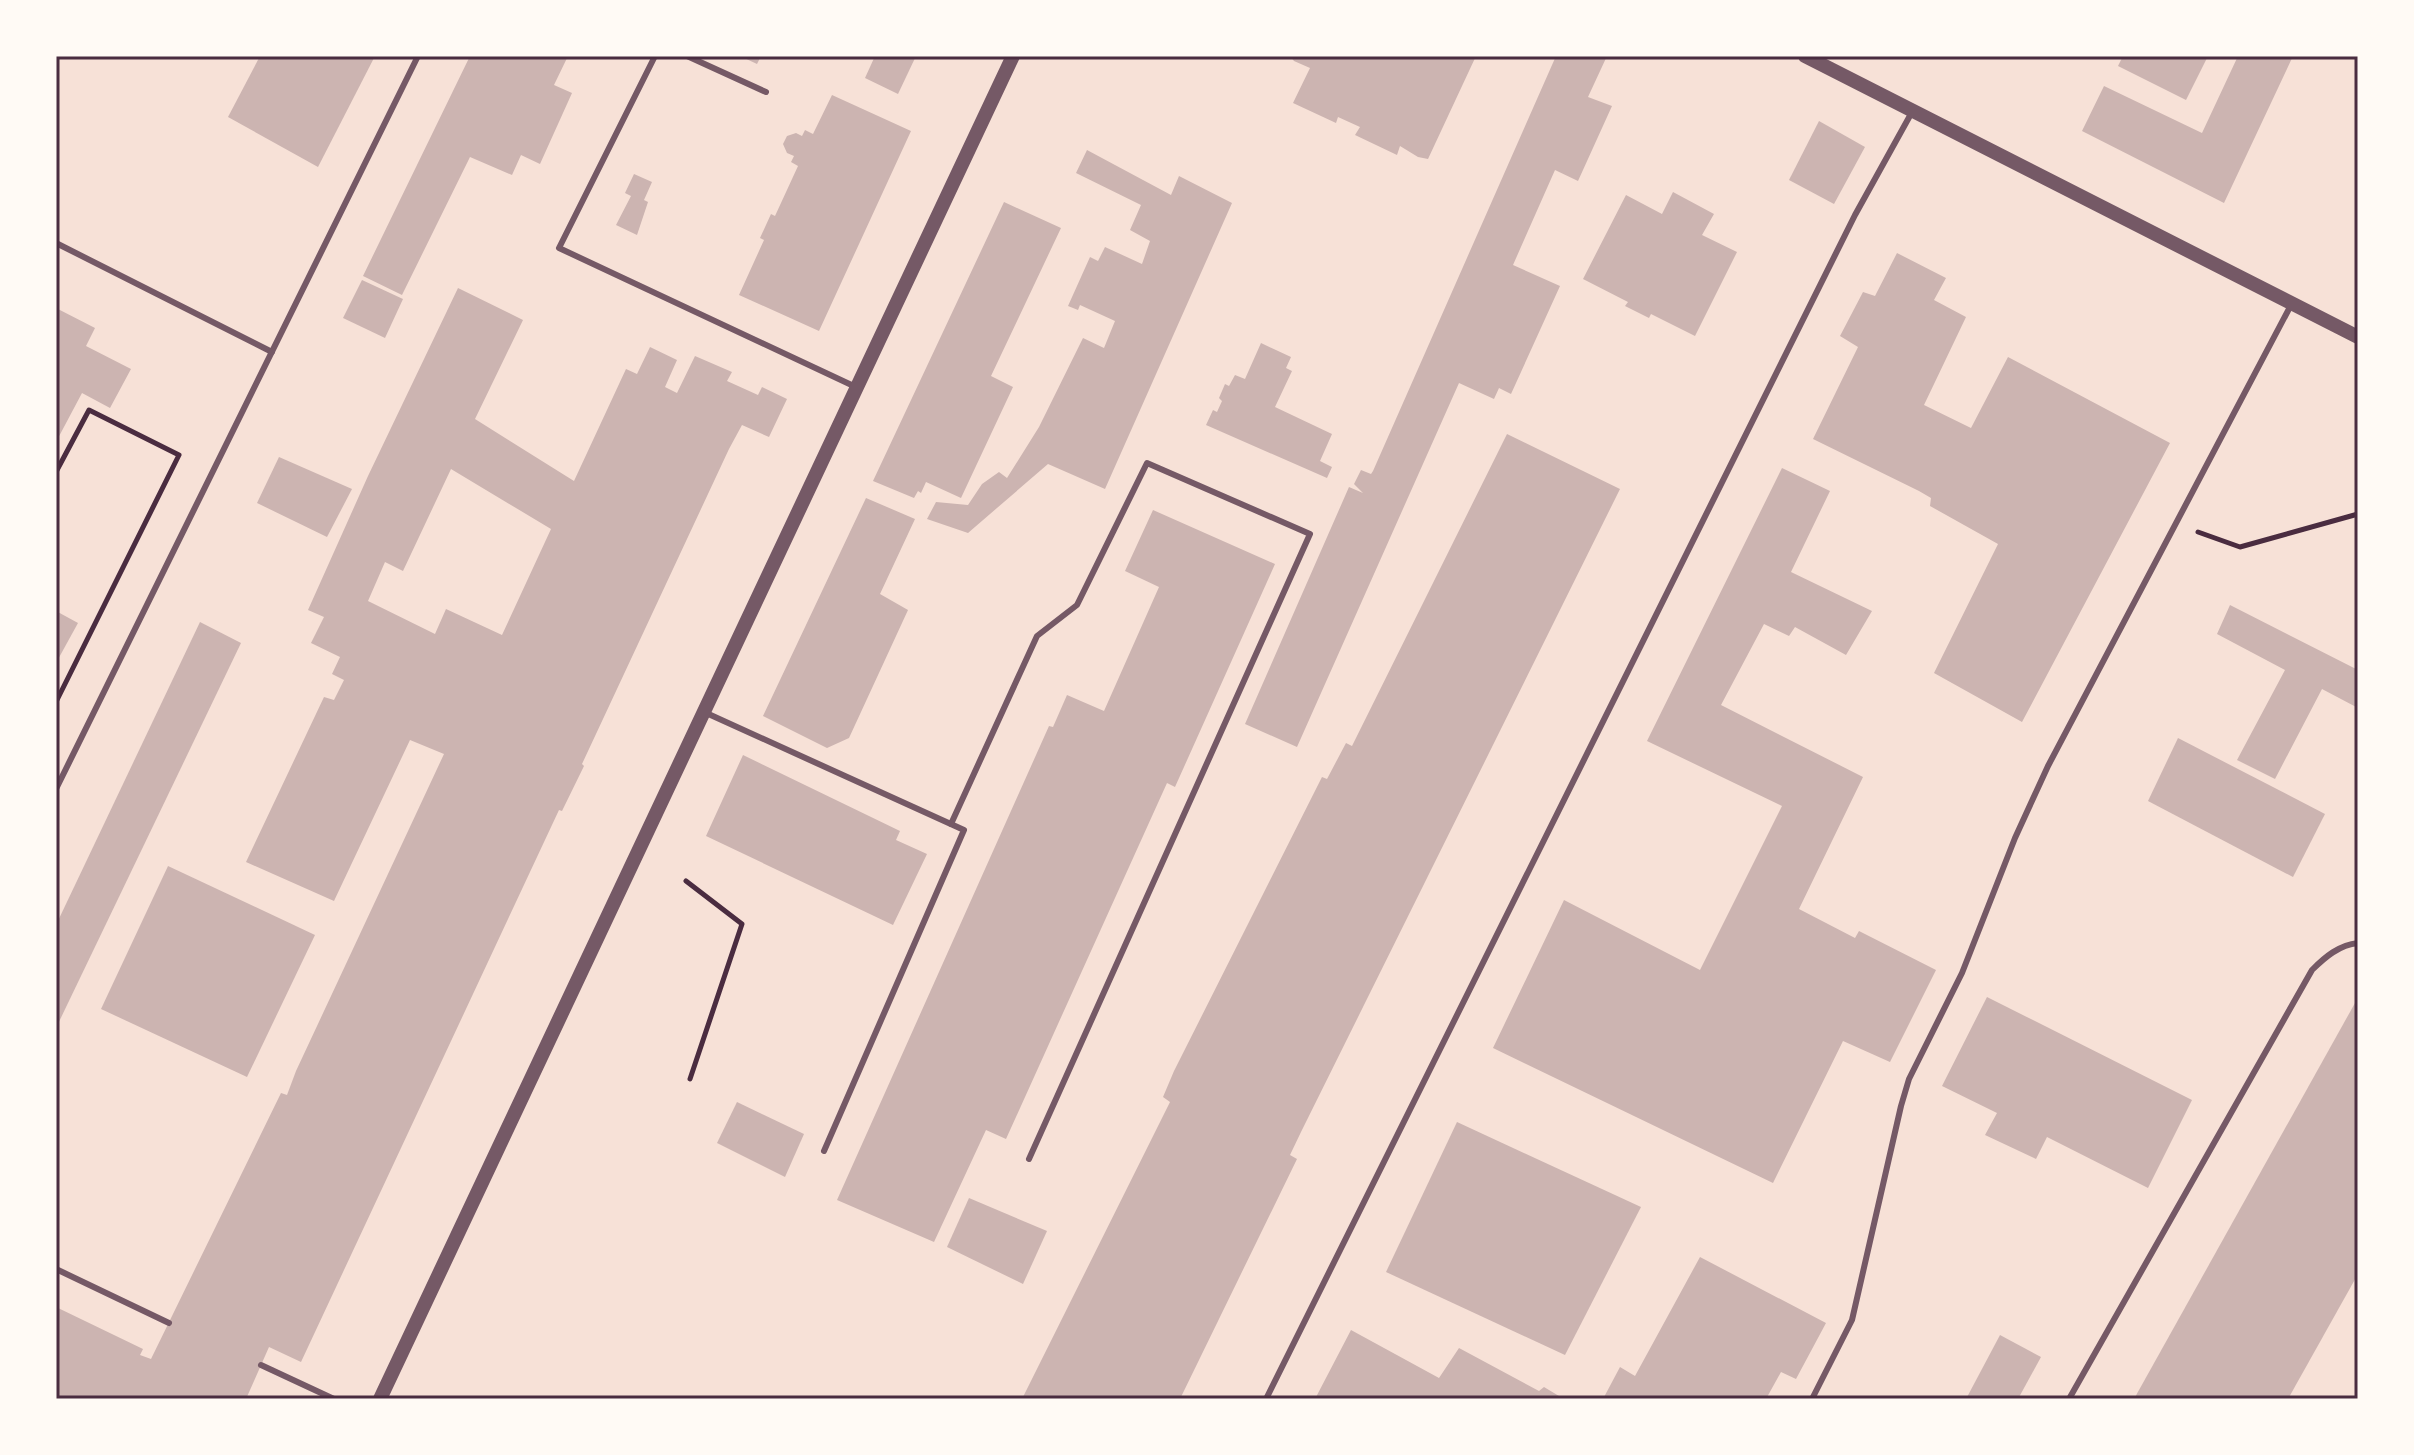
<svg xmlns="http://www.w3.org/2000/svg" width="2414" height="1455" viewBox="0 0 2414 1455" font-family="Raleway,sans-serif">
  <style>
    .building { fill: #ccb4b1; fill-rule: evenodd }
    .lines { fill: none; stroke-linecap: round; stroke-linejoin: round }
    .path { stroke: #4a2c40; stroke-width: 5 }
    .service { stroke: #755966; stroke-width: 6 }
    .tertiary { stroke: #755966; stroke-width: 14 }
    .neatline { fill: none; stroke: #4a2c40; stroke-width: 3 }
  </style>
  <rect width="100%" height="100%" fill="#f7e1d7"/>
  <g class="building">
    <path d="M260,56H375L318,167L228,117Z"/>
    <path d="M470,56H568L554,85L572,93L540,164L521,155L512,175L470,157L402,295L363,276Z"/>
    <path d="M740,56H761L757,64Z"/>
    <path d="M875,56H916L898,94L865,78Z"/>
    <path d="M1290,56H1476L1428,159L1418,157L1400,146L1397,155L1355,135L1360,127L1338,117L1336,123L1293,103L1310,68L1294,61Z"/>
    <path d="M1556,56H1607L1588,97L1612,106L1578,181L1555,170L1513,265L1560,286L1511,394L1499,388L1494,399L1459,383L1297,747L1245,724L1349,487L1363,493L1354,484L1361,470L1371,474L1373,471Z"/>
    <path d="M2123,56H2208L2186,100L2118,66Z"/>
    <path d="M2238,56H2293L2224,203L2082,131L2104,86L2202,133Z"/>
    <path d="M832,95L911,131L819,331L739,295L764,240L760,238L771,214L775,216L798,166L791,162L794,156L787,153L783,144L787,136L796,133L802,136L805,130L813,134Z"/>
    <path d="M1819,121L1865,147L1834,204L1789,180Z"/>
    <path d="M1087,150L1171,195L1179,176L1232,203L1105,489L1048,464L968,533L927,519L936,502L968,505L982,484L999,472L1007,478L1039,427L1083,338L1104,348L1115,321L1080,305L1078,310L1068,306L1090,257L1098,261L1105,247L1142,264L1150,241L1130,230L1141,205L1076,173Z"/>
    <path d="M634,174L652,182L644,200L648,202L637,235L616,225L631,196L625,193Z"/>
    <path d="M1673,192L1714,214L1702,235L1737,252L1695,336L1651,314L1649,318L1625,306L1628,302L1583,279L1626,195L1662,214Z"/>
    <path d="M1004,202L1061,228L991,376L1013,387L961,498L926,482L921,493L918,491L914,498L873,481Z"/>
    <path d="M1897,253L1946,278L1934,300L1966,317L1924,405L1971,428L2008,357L2170,443L2022,722L1934,673L1998,544L1930,506L1931,498L1919,491L1813,439L1858,347L1840,336L1863,292L1875,296Z"/>
    <path d="M362,280L403,299L385,338L343,318Z"/>
    <path d="M458,288L523,320L475,419L574,481L626,369L637,374L650,347L677,360L665,387L677,393L695,356L732,372L727,381L758,395L762,387L787,399L769,437L742,425L729,449L582,764L584,766L562,811L559,810L301,1362L269,1347L246,1399H56V1307L143,1349L140,1355L151,1359L281,1093L287,1095L296,1071L444,754L410,740L334,901L246,862L324,697L334,700L344,680L332,674L340,657L311,643L324,617L308,610L368,476ZM451,469L551,529L502,635L446,609L435,634L368,601L385,562L403,571Z"/>
    <path d="M56,308L95,328L86,346L131,369L110,408L82,393L56,442Z"/>
    <path d="M1261,343L1291,357L1286,368L1292,371L1275,407L1332,434L1320,461L1332,467L1327,478L1206,425L1213,410L1217,412L1222,401L1219,398L1225,384L1229,386L1235,375L1245,379Z"/>
    <path d="M1507,434L1620,489L1301,1132L1290,1155L1297,1159L1180,1399H1022L1170,1102L1163,1097L1174,1071L1322,777L1327,779L1346,743L1352,746Z"/>
    <path d="M279,457L352,489L327,537L257,503Z"/>
    <path d="M1782,468L1830,491L1791,572L1872,611L1846,655L1795,627L1789,636L1764,624L1721,705L1863,777L1799,909L1855,938L1859,931L1936,970L1890,1062L1843,1041L1773,1183L1493,1048L1564,900L1700,970L1782,806L1647,741Z"/>
    <path d="M866,498L915,519L880,594L908,610L849,738L827,748L763,716Z"/>
    <path d="M1153,510L1275,564L1175,787L1167,783L1006,1139L986,1130L934,1242L837,1200L1049,726L1053,727L1067,695L1104,711L1159,587L1125,571Z"/>
    <path d="M2230,605L2358,670V708L2322,689L2275,779L2237,760L2285,670L2217,634Z"/>
    <path d="M56,611L78,623L56,663Z"/>
    <path d="M200,622L241,643L56,1028V925Z"/>
    <path d="M2178,738L2325,814L2293,877L2148,801Z"/>
    <path d="M743,755L900,831L896,840L927,854L893,925L706,836Z"/>
    <path d="M168,866L315,935L247,1077L101,1009Z"/>
    <path d="M1987,997L2192,1100L2148,1188L2047,1137L2036,1159L1985,1135L1997,1113L1942,1086Z"/>
    <path d="M2355,1003L2358,1005V1274L2288,1399H2134Z"/>
    <path d="M737,1102L804,1134L785,1177L717,1143Z"/>
    <path d="M1457,1122L1641,1207L1565,1355L1386,1272Z"/>
    <path d="M969,1198L1047,1231L1023,1284L947,1247Z"/>
    <path d="M1700,1257L1826,1323L1796,1379L1781,1372L1766,1399H1603L1620,1367L1635,1376Z"/>
    <path d="M1351,1330L1439,1378L1459,1348L1539,1391L1544,1387L1564,1399H1315Z"/>
    <path d="M2000,1335L2041,1357L2018,1399H1966Z"/>
  </g>
  <g class="lines">
    <g class="path">
      <path d="M56,472L89,410L179,455L56,702"/>
      <path d="M2198,532L2240,547L2358,514"/>
      <path d="M686,881L742,924L690,1079"/>
    </g>
    <g class="service">
      <path d="M655,56L559,248L858,388"/>
      <path d="M687,56L766,92"/>
      <path d="M56,243L272,352"/>
      <path d="M704,712L964,830L824,1151"/>
      <path d="M56,789L418,56"/>
      <path d="M951,824L1037,636L1077,605L1147,463L1310,534L1029,1159"/>
      <path d="M56,1269L169,1323"/>
      <path d="M261,1365L334,1399"/>
      <path d="M1266,1399L1855,215L1912,112"/>
      <path d="M1812,1399L1852,1320L1901,1106L1909,1079L1962,973L2015,838L2048,766L2291,305"/>
      <path d="M2069,1399L2312,970C2325,957 2339,945 2358,943"/>
    </g>
    <g class="tertiary">
      <path d="M1805,56L2358,337"/>
      <path d="M380,1399L1013,56"/>
    </g>
  </g>
  <rect width="2414" height="1455" fill="none" stroke="#fffaf5" stroke-width="116"/>
  <rect x="58" y="58" width="2298" height="1339" class="neatline"/>
</svg>
